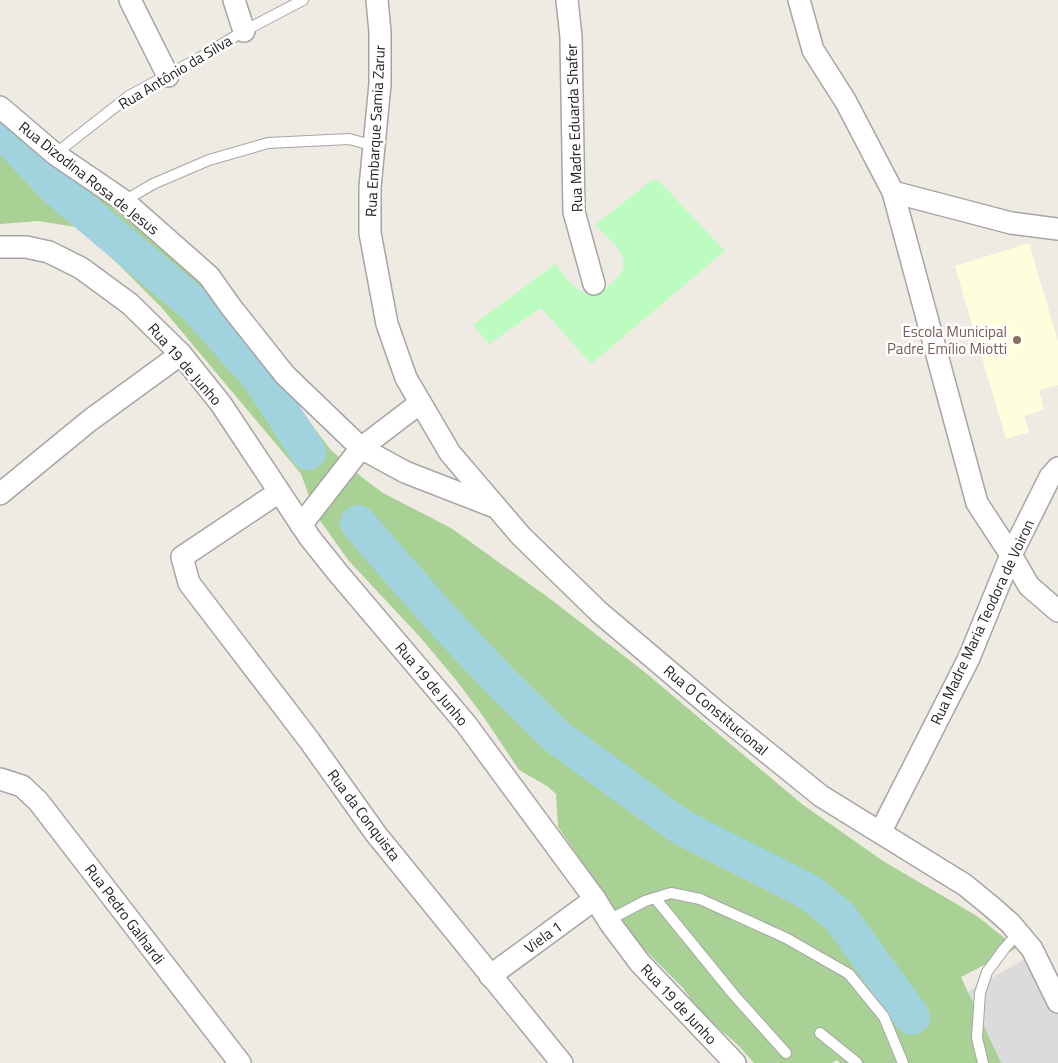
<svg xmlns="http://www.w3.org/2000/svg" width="1058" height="1063" viewBox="0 0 1058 1063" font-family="'Titillium Web',sans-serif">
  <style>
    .residential { fill: #dcdbdb }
    .education { fill: #fffedc }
    .forest { fill: #a9d196 }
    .park { fill: #bdfcc1 }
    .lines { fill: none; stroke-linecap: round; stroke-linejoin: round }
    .river { stroke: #a1d3df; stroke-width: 36 }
    .lane-casing { stroke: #a5a5a5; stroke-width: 12 }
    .street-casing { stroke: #a5a5a5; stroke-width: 24 }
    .lane { stroke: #fff; stroke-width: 10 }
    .street { stroke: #fff; stroke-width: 21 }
    .education-dot { fill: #8d6e63; stroke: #fff; stroke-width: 2 }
    .labels { text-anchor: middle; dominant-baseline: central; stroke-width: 5; stroke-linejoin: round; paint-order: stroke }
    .street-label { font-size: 15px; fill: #1e1e1e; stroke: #fff }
    .education-label { font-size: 15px; fill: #785e54; stroke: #fff; text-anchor: end }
  </style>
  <rect width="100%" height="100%" fill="#efebe3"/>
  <path class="residential" d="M1032,955L1058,1007V1063H844Z"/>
  <path class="education" d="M1029,243L1058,342V385L1039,390L1044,410L1024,416L1029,432L1006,439L955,266Z"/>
  <path class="forest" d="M0,120L50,161L114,209L193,275L245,338L331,450L364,479L383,493L451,528L549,598L641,669L802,804L883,861L977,916L1017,948L961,977L1001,1063H840L837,1060L832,1063H754L738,1045L700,1012L683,988L640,945L558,827L556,794L547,786L519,770L483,716L456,680L420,637L349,561L316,515L301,474L162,308L82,228L38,221L0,224Z"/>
  <path class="park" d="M652,180L659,181L725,251L591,364L541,308L489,344L473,325L555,264L572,285L587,295C598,293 605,289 614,281C638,259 611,242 595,225Z"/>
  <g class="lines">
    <g class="river">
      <path d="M0,128L54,186L197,307L260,378L308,452"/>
      <path d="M358,523L436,613L500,681L556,736L681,827L809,892L840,917L912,1017"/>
    </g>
    <defs>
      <g id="lane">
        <path d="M55,154L129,96L201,57L244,31L303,0"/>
        <path d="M124,201L153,184L209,160L268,143L349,139L375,146"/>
        <path d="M655,898L734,995L786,1053"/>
        <path d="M609,920L645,901L671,893L700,899L786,938L849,974L884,1017L903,1063"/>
        <path d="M820,1033L857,1063"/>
        <path d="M983,1063L977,1038L980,993L987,972L1004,949L1012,940L1021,936"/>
      </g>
      <g id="street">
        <path d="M130,0L168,76"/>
        <path d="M234,0L244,31"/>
        <path d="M377,0L380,32V84L370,187V233L387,324L406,378L450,453L521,536L599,612L717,712L821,796L965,885L993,908L1010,923L1032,949L1058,1002"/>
        <path d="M567,0L571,37L574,212L594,284"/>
        <path d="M799,0L813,50L846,102L893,192L977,503L1011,555L1029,586L1058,611"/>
        <path d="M0,107L55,154L124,201L209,276L231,307L285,375L361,448L405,472L495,507"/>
        <path d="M893,192L1011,223L1058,229"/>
        <path d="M0,247H26L49,252L81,268L130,304L181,354L221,404L310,538L338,573L466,724L595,899L610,923L640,963L735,1063"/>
        <path d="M279,492L182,557L189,583L309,740L376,834L562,1063"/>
        <path d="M0,494L89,421L181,354"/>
        <path d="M301,525L361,448L420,403"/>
        <path d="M0,779L22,786L38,801L240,1063"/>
        <path d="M881,831L969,658L1011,555L1050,477L1058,468"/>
        <path d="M490,976L595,899"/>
      </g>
    </defs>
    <use href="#lane" class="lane-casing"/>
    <use href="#street" class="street-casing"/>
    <use href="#lane" class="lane"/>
    <use href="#street" class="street"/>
  </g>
  <circle class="education-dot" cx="1017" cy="340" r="5"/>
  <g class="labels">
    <g class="street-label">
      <text transform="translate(175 72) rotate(-31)">Rua Antônio da Silva</text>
      <text transform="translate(574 128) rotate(-92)">Rua Madre Eduarda Shafer</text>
      <text transform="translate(375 131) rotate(-87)">Rua Embarque Samia Zarur</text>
      <text transform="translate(89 178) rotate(38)">Rua Dizodina Rosa de Jesus</text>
      <text transform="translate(185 364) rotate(49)">Rua 19 de Junho</text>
      <text transform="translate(982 622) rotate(-65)">Rua Madre Maria Teodora de Voiron</text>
      <text transform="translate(432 684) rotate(50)">Rua 19 de Junho</text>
      <text transform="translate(716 710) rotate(40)">Rua O Constitucional</text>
      <text transform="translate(364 815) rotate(53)">Rua da Conquista</text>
      <text transform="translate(125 914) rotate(53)">Rua Pedro Galhardi</text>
      <text transform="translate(543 937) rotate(-36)">Viela 1</text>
      <text transform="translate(679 1004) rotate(47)">Rua 19 de Junho</text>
    </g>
    <g class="education-label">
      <text x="1007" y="331">Escola Municipal<tspan x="1007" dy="17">Padre Emílio Miotti</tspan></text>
    </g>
  </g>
</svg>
